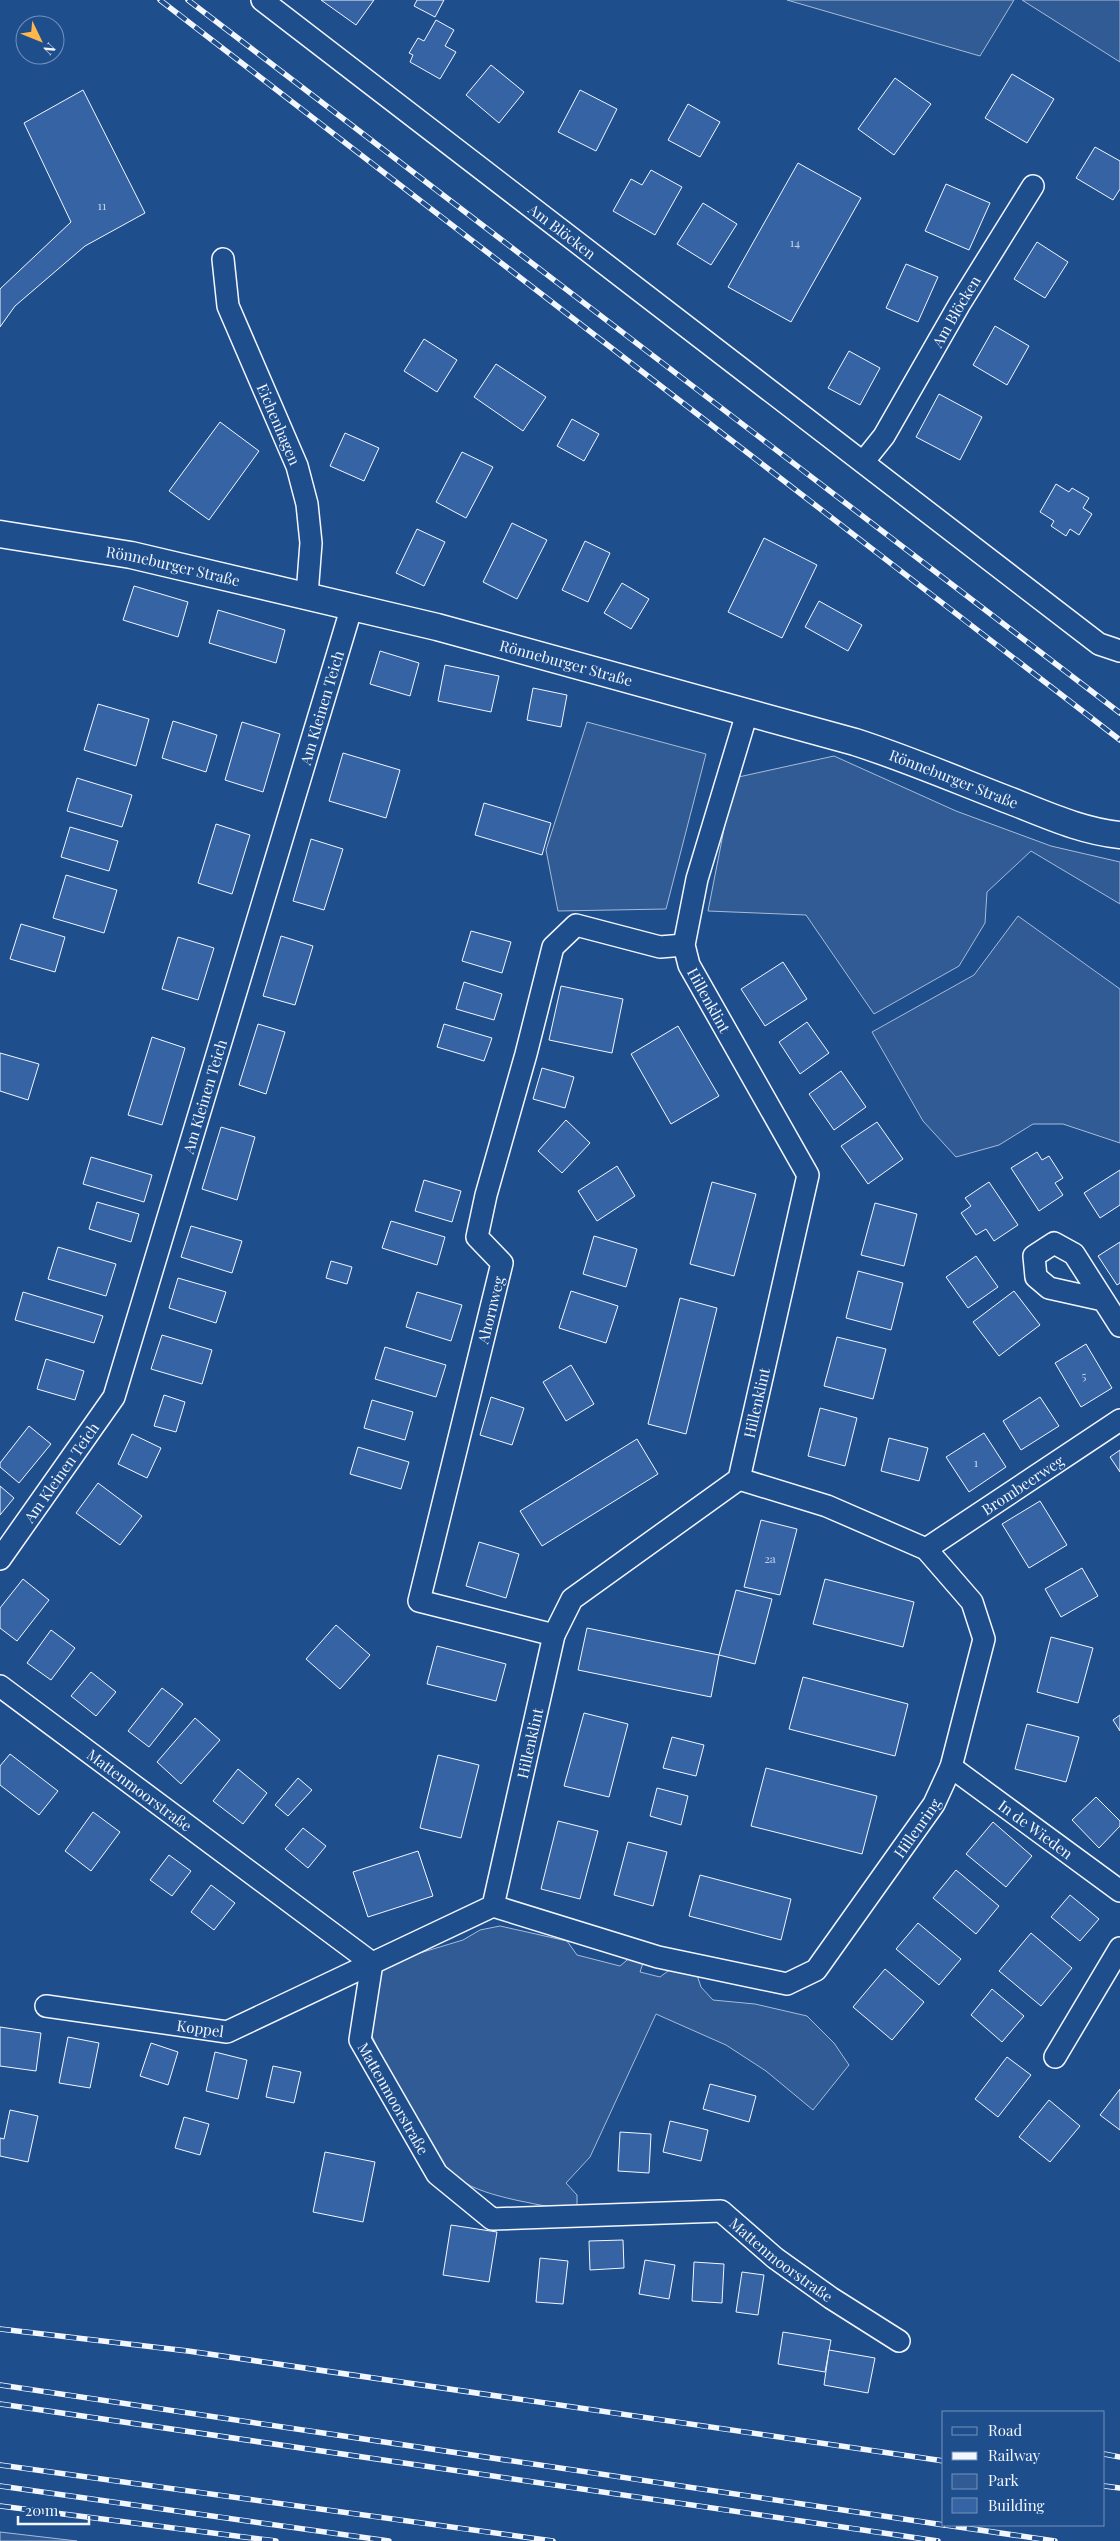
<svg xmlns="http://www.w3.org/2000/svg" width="1120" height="2541" viewBox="0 0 1120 2541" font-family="'Playfair Display',serif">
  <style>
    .green { fill: #305b95; stroke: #a8bbd7 }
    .building { fill: #3563a3; stroke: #f2f6ff }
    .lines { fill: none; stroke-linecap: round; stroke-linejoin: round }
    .minor-casing { stroke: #f2f6ff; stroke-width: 24 }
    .tertiary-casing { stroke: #f2f6ff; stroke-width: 29 }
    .minor { stroke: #1f4e8c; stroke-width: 21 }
    .tertiary { stroke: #1f4e8c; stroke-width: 26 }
    .rail-casing { stroke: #f2f6ff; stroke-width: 5.5 }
    .rail { stroke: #1f4e8c; stroke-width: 4; stroke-dasharray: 11; stroke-linecap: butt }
    .labels { text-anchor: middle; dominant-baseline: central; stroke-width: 4; stroke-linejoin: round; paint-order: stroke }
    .number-label { font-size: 12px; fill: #c3d1e8 }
    .street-label { font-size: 15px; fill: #f2f6ff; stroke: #1f4e8c }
  </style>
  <rect width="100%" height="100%" fill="#1f4e8c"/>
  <g class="green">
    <path d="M787,0H1014L980,56Z"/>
    <path d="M1022,0H1120V62Z"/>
    <path d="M587,722L706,754L666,909L558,911L546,850Z"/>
    <path d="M834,756L956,811L1051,846L1120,862V904L1031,851L987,892L985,923L959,966L874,1014L806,915L708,911L734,778Z"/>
    <path d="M1018,916L1120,989V1143L1063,1124H1033L999,1145L956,1157L923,1121L872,1032L974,975Z"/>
    <path d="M500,1926L567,1941L577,1955L620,1966L633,1955L644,1960L640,1972L660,1977L676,1965L696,1972L701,1987L713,2000L755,2004L807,2016L834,2043L849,2065L813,2110L766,2071L726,2045L656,2014L590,2157L566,2183L577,2195V2206C558,2211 538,2204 520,2201C502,2197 481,2192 465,2183C420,2159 394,2081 372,2036L369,2017L371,1975L390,1962L463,1940L480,1930Z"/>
    <path d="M0,2532L77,2541H0Z"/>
  </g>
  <g class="building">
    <path d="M321,0H374L356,25Z"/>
    <path d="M417,0H444L435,17L414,6Z"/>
    <path d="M436,20L454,30L445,46L456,52L440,79L410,62L413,55L409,53L418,38L424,41Z"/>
    <path d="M491,65L524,92L499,123L466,95Z"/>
    <path d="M1012,74L1054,99L1027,143L985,118Z"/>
    <path d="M895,78L931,104L894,155L858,129Z"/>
    <path d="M83,90L145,213L85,246L15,306L0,327V289L71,222L24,123Z"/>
    <path d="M580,90L617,109L596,151L558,132Z"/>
    <path d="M688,104L720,122L700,157L668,140Z"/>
    <path d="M1095,147L1120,161V189L1113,200L1076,178Z"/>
    <path d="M798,163L861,198L791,322L728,287Z"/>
    <path d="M651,170L682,187L655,235L613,211L631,179L642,185Z"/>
    <path d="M946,184L990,203L969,250L925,231Z"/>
    <path d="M703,203L737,224L711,265L677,244Z"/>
    <path d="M1037,242L1068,262L1045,298L1014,279Z"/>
    <path d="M906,264L938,277L918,322L886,308Z"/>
    <path d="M995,326L1029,346L1007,385L973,365Z"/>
    <path d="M424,339L457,360L437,392L404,371Z"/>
    <path d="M849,351L880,368L860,405L828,388Z"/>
    <path d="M496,364L546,397L523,431L474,397Z"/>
    <path d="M939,394L982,417L960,460L916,437Z"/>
    <path d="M572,419L599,434L584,461L557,446Z"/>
    <path d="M220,422L259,451L209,520L169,491Z"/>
    <path d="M345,433L379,448L364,481L330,466Z"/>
    <path d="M462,452L493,467L466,518L436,502Z"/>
    <path d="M1056,484L1069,492L1072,488L1089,498L1083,508L1092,514L1079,535L1070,529L1066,536L1051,526L1054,521L1040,512Z"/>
    <path d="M512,523L547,540L517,599L483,582Z"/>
    <path d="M417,529L445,542L424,586L396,573Z"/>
    <path d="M764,538L817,565L782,638L728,612Z"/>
    <path d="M585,541L610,553L588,602L562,590Z"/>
    <path d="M622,583L649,599L631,629L604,613Z"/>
    <path d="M134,586L188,602L178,637L123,620Z"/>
    <path d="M819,601L862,625L848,651L805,627Z"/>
    <path d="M218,610L285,630L276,663L209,643Z"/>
    <path d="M380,651L419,663L410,696L370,684Z"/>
    <path d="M445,665L499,676L491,712L438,701Z"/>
    <path d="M533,688L567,695L561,727L527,720Z"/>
    <path d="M98,704L149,719L136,766L84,750Z"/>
    <path d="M173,721L217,735L206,772L162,758Z"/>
    <path d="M242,722L280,734L263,792L225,780Z"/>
    <path d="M343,753L400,770L386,818L329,801Z"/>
    <path d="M77,778L132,795L122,827L67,811Z"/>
    <path d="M484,803L551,823L542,855L475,835Z"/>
    <path d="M216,824L250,835L232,894L198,883Z"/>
    <path d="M70,827L118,841L109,871L61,857Z"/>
    <path d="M311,839L343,849L324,910L293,901Z"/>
    <path d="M66,875L117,890L104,933L53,918Z"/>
    <path d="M21,924L65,937L55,972L10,959Z"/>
    <path d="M471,931L511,942L502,973L462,961Z"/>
    <path d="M281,936L313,946L295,1005L263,996Z"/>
    <path d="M178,937L214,948L198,1000L162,989Z"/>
    <path d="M783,962L807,999L765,1026L741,989Z"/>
    <path d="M464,982L502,994L494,1020L456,1009Z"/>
    <path d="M561,986L623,999L612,1053L549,1040Z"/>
    <path d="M807,1022L829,1053L800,1074L779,1042Z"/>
    <path d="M258,1024L285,1032L266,1094L239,1085Z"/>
    <path d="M444,1024L492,1038L484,1061L437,1047Z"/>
    <path d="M678,1026L719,1096L671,1124L631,1054Z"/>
    <path d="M152,1037L185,1048L162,1125L128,1115Z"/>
    <path d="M0,1053L39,1064L28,1100L0,1091Z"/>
    <path d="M542,1068L574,1077L565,1108L533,1099Z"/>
    <path d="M841,1071L866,1107L834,1130L809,1094Z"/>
    <path d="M566,1120L590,1143L562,1173L538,1151Z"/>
    <path d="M877,1122L903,1159L868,1184L841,1146Z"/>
    <path d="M221,1127L255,1137L237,1200L202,1189Z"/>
    <path d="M1037,1152L1042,1160L1049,1156L1063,1178L1055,1183L1063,1195L1039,1211L1011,1168Z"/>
    <path d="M91,1157L152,1175L144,1202L83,1184Z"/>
    <path d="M617,1166L635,1196L597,1221L578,1191Z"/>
    <path d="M1120,1170V1205L1100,1218L1084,1193Z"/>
    <path d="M424,1180L461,1191L452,1222L415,1211Z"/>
    <path d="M712,1182L756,1194L734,1276L690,1264Z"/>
    <path d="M989,1182L1018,1225L994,1241L986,1229L976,1235L961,1213L971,1206L965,1198Z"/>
    <path d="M97,1202L139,1214L131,1242L89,1229Z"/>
    <path d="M875,1203L917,1214L904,1266L861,1255Z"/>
    <path d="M391,1221L445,1237L437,1265L382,1248Z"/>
    <path d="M191,1226L242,1241L232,1273L181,1257Z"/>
    <path d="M594,1236L637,1249L626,1287L583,1274Z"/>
    <path d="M1120,1242V1283L1117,1285L1098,1256Z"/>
    <path d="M58,1247L116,1264L106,1296L48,1279Z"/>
    <path d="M976,1256L998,1287L968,1308L946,1277Z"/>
    <path d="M331,1261L352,1267L347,1284L326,1278Z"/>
    <path d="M858,1271L903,1283L891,1330L846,1318Z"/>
    <path d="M178,1278L226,1292L216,1323L169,1308Z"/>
    <path d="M571,1291L618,1306L606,1343L559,1328Z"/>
    <path d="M1014,1291L1040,1325L999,1356L973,1322Z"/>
    <path d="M23,1292L103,1316L94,1343L15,1320Z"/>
    <path d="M417,1292L462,1305L451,1341L406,1327Z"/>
    <path d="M680,1298L717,1308L686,1434L648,1424Z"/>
    <path d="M162,1335L212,1350L202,1384L151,1369Z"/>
    <path d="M837,1337L886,1349L873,1399L824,1386Z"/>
    <path d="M1086,1344L1112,1388L1081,1407L1055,1363Z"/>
    <path d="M385,1347L446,1365L436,1397L375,1379Z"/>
    <path d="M46,1359L84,1371L75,1400L37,1389Z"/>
    <path d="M571,1365L594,1404L566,1421L543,1382Z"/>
    <path d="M164,1395L185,1402L176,1432L154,1426Z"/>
    <path d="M491,1397L524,1408L512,1445L480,1435Z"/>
    <path d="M1040,1397L1059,1426L1021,1450L1003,1421Z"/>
    <path d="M372,1400L413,1412L405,1440L364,1428Z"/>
    <path d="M820,1408L857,1418L845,1466L808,1456Z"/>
    <path d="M29,1426L51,1444L19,1483L0,1467V1463Z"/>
    <path d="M984,1433L1006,1467L969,1492L946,1457Z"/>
    <path d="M132,1434L161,1448L147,1478L118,1464Z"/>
    <path d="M889,1438L928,1448L919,1481L881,1471Z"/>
    <path d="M637,1439L658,1474L542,1546L520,1511Z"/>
    <path d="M358,1447L409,1462L401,1489L350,1474Z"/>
    <path d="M1120,1450V1472L1110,1457Z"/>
    <path d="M98,1483L142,1516L120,1545L76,1513Z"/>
    <path d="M0,1486L14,1498L0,1515Z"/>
    <path d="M1040,1501L1067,1545L1029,1568L1002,1524Z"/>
    <path d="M761,1520L797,1529L780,1595L744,1587Z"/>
    <path d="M479,1542L519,1554L506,1598L466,1586Z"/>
    <path d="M1082,1568L1098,1596L1061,1617L1045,1589Z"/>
    <path d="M23,1579L49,1600L17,1641L0,1628V1608Z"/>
    <path d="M825,1579L914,1602L903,1647L813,1624Z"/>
    <path d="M736,1590L772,1599L755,1664L719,1655Z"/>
    <path d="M336,1625L370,1655L340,1689L306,1659Z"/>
    <path d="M587,1628L719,1655L711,1697L578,1670Z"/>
    <path d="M51,1630L75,1648L51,1680L27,1663Z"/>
    <path d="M1051,1637L1093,1648L1078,1703L1037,1692Z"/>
    <path d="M437,1646L506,1664L496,1701L427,1684Z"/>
    <path d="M91,1672L116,1692L96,1716L71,1696Z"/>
    <path d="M803,1677L908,1704L895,1756L789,1729Z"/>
    <path d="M162,1688L183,1704L149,1747L128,1731Z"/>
    <path d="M584,1713L628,1724L609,1797L564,1786Z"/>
    <path d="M1120,1715V1731L1113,1720Z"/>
    <path d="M195,1718L220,1740L181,1784L157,1762Z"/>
    <path d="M1027,1724L1079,1737L1066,1782L1015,1769Z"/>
    <path d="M672,1737L704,1745L696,1776L663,1768Z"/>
    <path d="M10,1754L58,1791L39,1815L0,1785V1766Z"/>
    <path d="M438,1755L479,1765L461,1838L420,1828Z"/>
    <path d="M766,1768L877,1796L862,1854L751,1826Z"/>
    <path d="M238,1769L267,1793L243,1824L213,1801Z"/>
    <path d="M298,1778L312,1790L288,1816L275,1805Z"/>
    <path d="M657,1788L688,1796L681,1825L650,1816Z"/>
    <path d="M1096,1797L1120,1821V1826L1099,1848L1072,1820Z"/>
    <path d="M93,1812L120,1832L91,1871L65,1851Z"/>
    <path d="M558,1821L598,1831L580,1899L541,1889Z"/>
    <path d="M993,1822L1032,1856L1006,1887L966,1854Z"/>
    <path d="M303,1828L326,1846L308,1868L285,1849Z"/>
    <path d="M628,1842L667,1852L653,1906L614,1895Z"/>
    <path d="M418,1851L433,1896L368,1917L353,1872Z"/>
    <path d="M169,1855L191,1871L172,1896L150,1880Z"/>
    <path d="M956,1870L999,1906L976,1934L933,1898Z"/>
    <path d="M700,1875L791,1899L781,1940L689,1916Z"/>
    <path d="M211,1885L235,1903L214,1930L191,1912Z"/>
    <path d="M1070,1895L1099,1919L1080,1941L1051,1917Z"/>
    <path d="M918,1923L961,1959L939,1985L896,1949Z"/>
    <path d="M1031,1933L1072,1968L1041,2006L999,1971Z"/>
    <path d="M885,1969L924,2002L892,2040L853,2007Z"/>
    <path d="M992,1989L1024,2016L1002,2042L971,2015Z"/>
    <path d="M0,2027L41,2033L36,2071L0,2066Z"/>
    <path d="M68,2037L99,2043L90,2088L59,2083Z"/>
    <path d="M151,2043L178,2052L168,2085L140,2076Z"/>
    <path d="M215,2052L247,2060L238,2099L206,2091Z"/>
    <path d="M1007,2057L1031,2075L998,2117L975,2099Z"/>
    <path d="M273,2066L301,2072L294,2103L266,2097Z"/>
    <path d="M710,2084L756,2096L749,2122L703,2109Z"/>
    <path d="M1120,2089V2130L1100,2115Z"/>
    <path d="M1049,2100L1080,2126L1050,2162L1019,2137Z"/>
    <path d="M10,2110L38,2116L28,2162L0,2156V2138L4,2139Z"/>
    <path d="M184,2117L209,2124L200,2155L175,2148Z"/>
    <path d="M670,2121L708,2130L701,2161L663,2152Z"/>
    <path d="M620,2132L651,2134L649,2173L618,2171Z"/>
    <path d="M325,2152L375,2162L363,2222L313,2212Z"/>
    <path d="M451,2225L497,2232L489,2282L443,2275Z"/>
    <path d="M623,2240L624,2268L590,2270L589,2241Z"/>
    <path d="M540,2258L568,2261L563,2304L536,2302Z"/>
    <path d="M645,2260L675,2265L669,2299L639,2294Z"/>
    <path d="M694,2262L724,2264L722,2303L692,2301Z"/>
    <path d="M742,2272L764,2275L758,2315L736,2312Z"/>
    <path d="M783,2332L831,2340L825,2372L778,2364Z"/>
    <path d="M829,2350L875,2358L868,2393L824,2385Z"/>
  </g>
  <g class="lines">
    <defs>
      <g id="minor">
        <path id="s1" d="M262,0L1099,644L1120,651"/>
        <path id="s2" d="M223,259L228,306L297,466L307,504L311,543L307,595"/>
        <path id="s3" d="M864,461L884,436L959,305L1033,186"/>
        <path d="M1103,1300L1049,1288L1036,1277L1034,1256L1054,1243L1074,1254L1120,1326"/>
        <path id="s4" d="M926,1549L1120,1420"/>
        <path id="s5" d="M0,1559L114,1397L352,606"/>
        <path id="s6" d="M554,1635L419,1601L502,1263L477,1237L486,1195L526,1054L553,947L576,925L660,947L684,945"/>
        <path id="s7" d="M0,1686L372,1963L360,2040L437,2174L492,2219L721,2211L775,2258L831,2298L899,2341"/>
        <path id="s8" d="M951,1767L1120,1891"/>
        <path id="s9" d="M493,1906L658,1957L787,1984L816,1970L934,1804L951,1767L984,1639L972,1602L926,1549L827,1506L739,1479"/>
        <path id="s10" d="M46,2006L227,2032L493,1906L554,1635L572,1599L739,1479L808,1175L689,965L684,945L697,879L747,713"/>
        <path d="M1055,2057L1120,1948"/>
      </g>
      <g id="tertiary">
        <path id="s11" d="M0,534L131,555L437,627L855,742C908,759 959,781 1011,801C1047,815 1081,831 1120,835"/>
      </g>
    </defs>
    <use href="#minor" class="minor-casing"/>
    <use href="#tertiary" class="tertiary-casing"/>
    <use href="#minor" class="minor"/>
    <use href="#tertiary" class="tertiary"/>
    <defs>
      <g id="rail">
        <path d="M160,0L1120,740"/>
        <path d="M188,0L1120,713"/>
        <path d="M0,2329L188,2351L944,2461"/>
        <path d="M0,2385L944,2525"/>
        <path d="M0,2404L938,2541"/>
        <path d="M1104,2454L1120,2457"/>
        <path d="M0,2465L553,2541"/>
        <path d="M0,2486L389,2541"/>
        <path d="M1104,2486L1120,2488"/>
        <path d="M0,2506L276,2541"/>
        <path d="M945,2525L1055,2541"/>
      </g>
    </defs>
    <use href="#rail" class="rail-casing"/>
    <use href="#rail" class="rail"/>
  </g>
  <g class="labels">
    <g class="number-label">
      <text x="102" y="205">11</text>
      <text x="795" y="242">14</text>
      <text x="1084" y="1375">5</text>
      <text x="976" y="1462">1</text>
      <text x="770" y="1558">2a</text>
    </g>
    <g class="street-label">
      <text stroke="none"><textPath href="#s1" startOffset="379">Am Blöcken</textPath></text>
      <text stroke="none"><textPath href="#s3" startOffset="176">Am Blöcken</textPath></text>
      <text stroke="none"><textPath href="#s2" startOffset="176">Eichenhagen</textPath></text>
      <text stroke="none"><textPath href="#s11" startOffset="176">Rönneburger Straße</textPath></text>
      <text stroke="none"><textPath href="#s11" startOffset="581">Rönneburger Straße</textPath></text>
      <text stroke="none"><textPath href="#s5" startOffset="918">Am Kleinen Teich</textPath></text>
      <text stroke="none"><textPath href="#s11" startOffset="986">Rönneburger Straße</textPath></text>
      <text transform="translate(709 1000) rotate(61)">Hillenklint</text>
      <text stroke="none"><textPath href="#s5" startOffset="512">Am Kleinen Teich</textPath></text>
      <text stroke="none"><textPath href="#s6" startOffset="439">Ahornweg</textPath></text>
      <text stroke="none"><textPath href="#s10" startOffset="1079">Hillenklint</textPath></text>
      <text stroke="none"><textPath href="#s5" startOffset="106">Am Kleinen Teich</textPath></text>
      <text stroke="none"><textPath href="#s4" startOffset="116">Brombeerweg</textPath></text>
      <text stroke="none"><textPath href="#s10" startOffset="644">Hillenklint</textPath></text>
      <text stroke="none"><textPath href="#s7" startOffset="174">Mattenmoorstraße</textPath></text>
      <text stroke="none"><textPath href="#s9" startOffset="511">Hillenring</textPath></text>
      <text stroke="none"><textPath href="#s8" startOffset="105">In de Wieden</textPath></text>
      <text stroke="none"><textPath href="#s10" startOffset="156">Koppel</textPath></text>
      <text stroke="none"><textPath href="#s7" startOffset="609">Mattenmoorstraße</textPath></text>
      <text stroke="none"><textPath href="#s7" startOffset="1074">Mattenmoorstraße</textPath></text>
    </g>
  </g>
  <rect x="942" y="2411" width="162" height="115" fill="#1f4e8c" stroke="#7391ba"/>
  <rect x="952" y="2427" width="25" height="8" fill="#1f4e8c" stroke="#7391ba"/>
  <text x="988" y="2436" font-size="15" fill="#f2f6ff">Road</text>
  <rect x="952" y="2452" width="25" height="8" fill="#f2f6ff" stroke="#7391ba"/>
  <text x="988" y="2461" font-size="15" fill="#f2f6ff">Railway</text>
  <rect x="952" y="2474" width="25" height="15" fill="#305b95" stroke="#7391ba"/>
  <text x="988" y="2486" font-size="15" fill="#f2f6ff">Park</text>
  <rect x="952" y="2498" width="25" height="15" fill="#3563a3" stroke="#7391ba"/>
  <text x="988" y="2511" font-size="15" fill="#f2f6ff">Building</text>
  <g transform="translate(40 40) rotate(133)"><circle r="24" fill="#1f4e8c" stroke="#7391ba"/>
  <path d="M0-4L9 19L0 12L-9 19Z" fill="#ffb74d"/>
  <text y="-8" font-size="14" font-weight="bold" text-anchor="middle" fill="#f2f6ff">N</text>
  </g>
  <path d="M18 2516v8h71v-8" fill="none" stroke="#f2f6ff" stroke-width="2.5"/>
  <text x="25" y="2516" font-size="15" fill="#f2f6ff" stroke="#1f4e8c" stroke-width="4" paint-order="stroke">20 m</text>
</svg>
